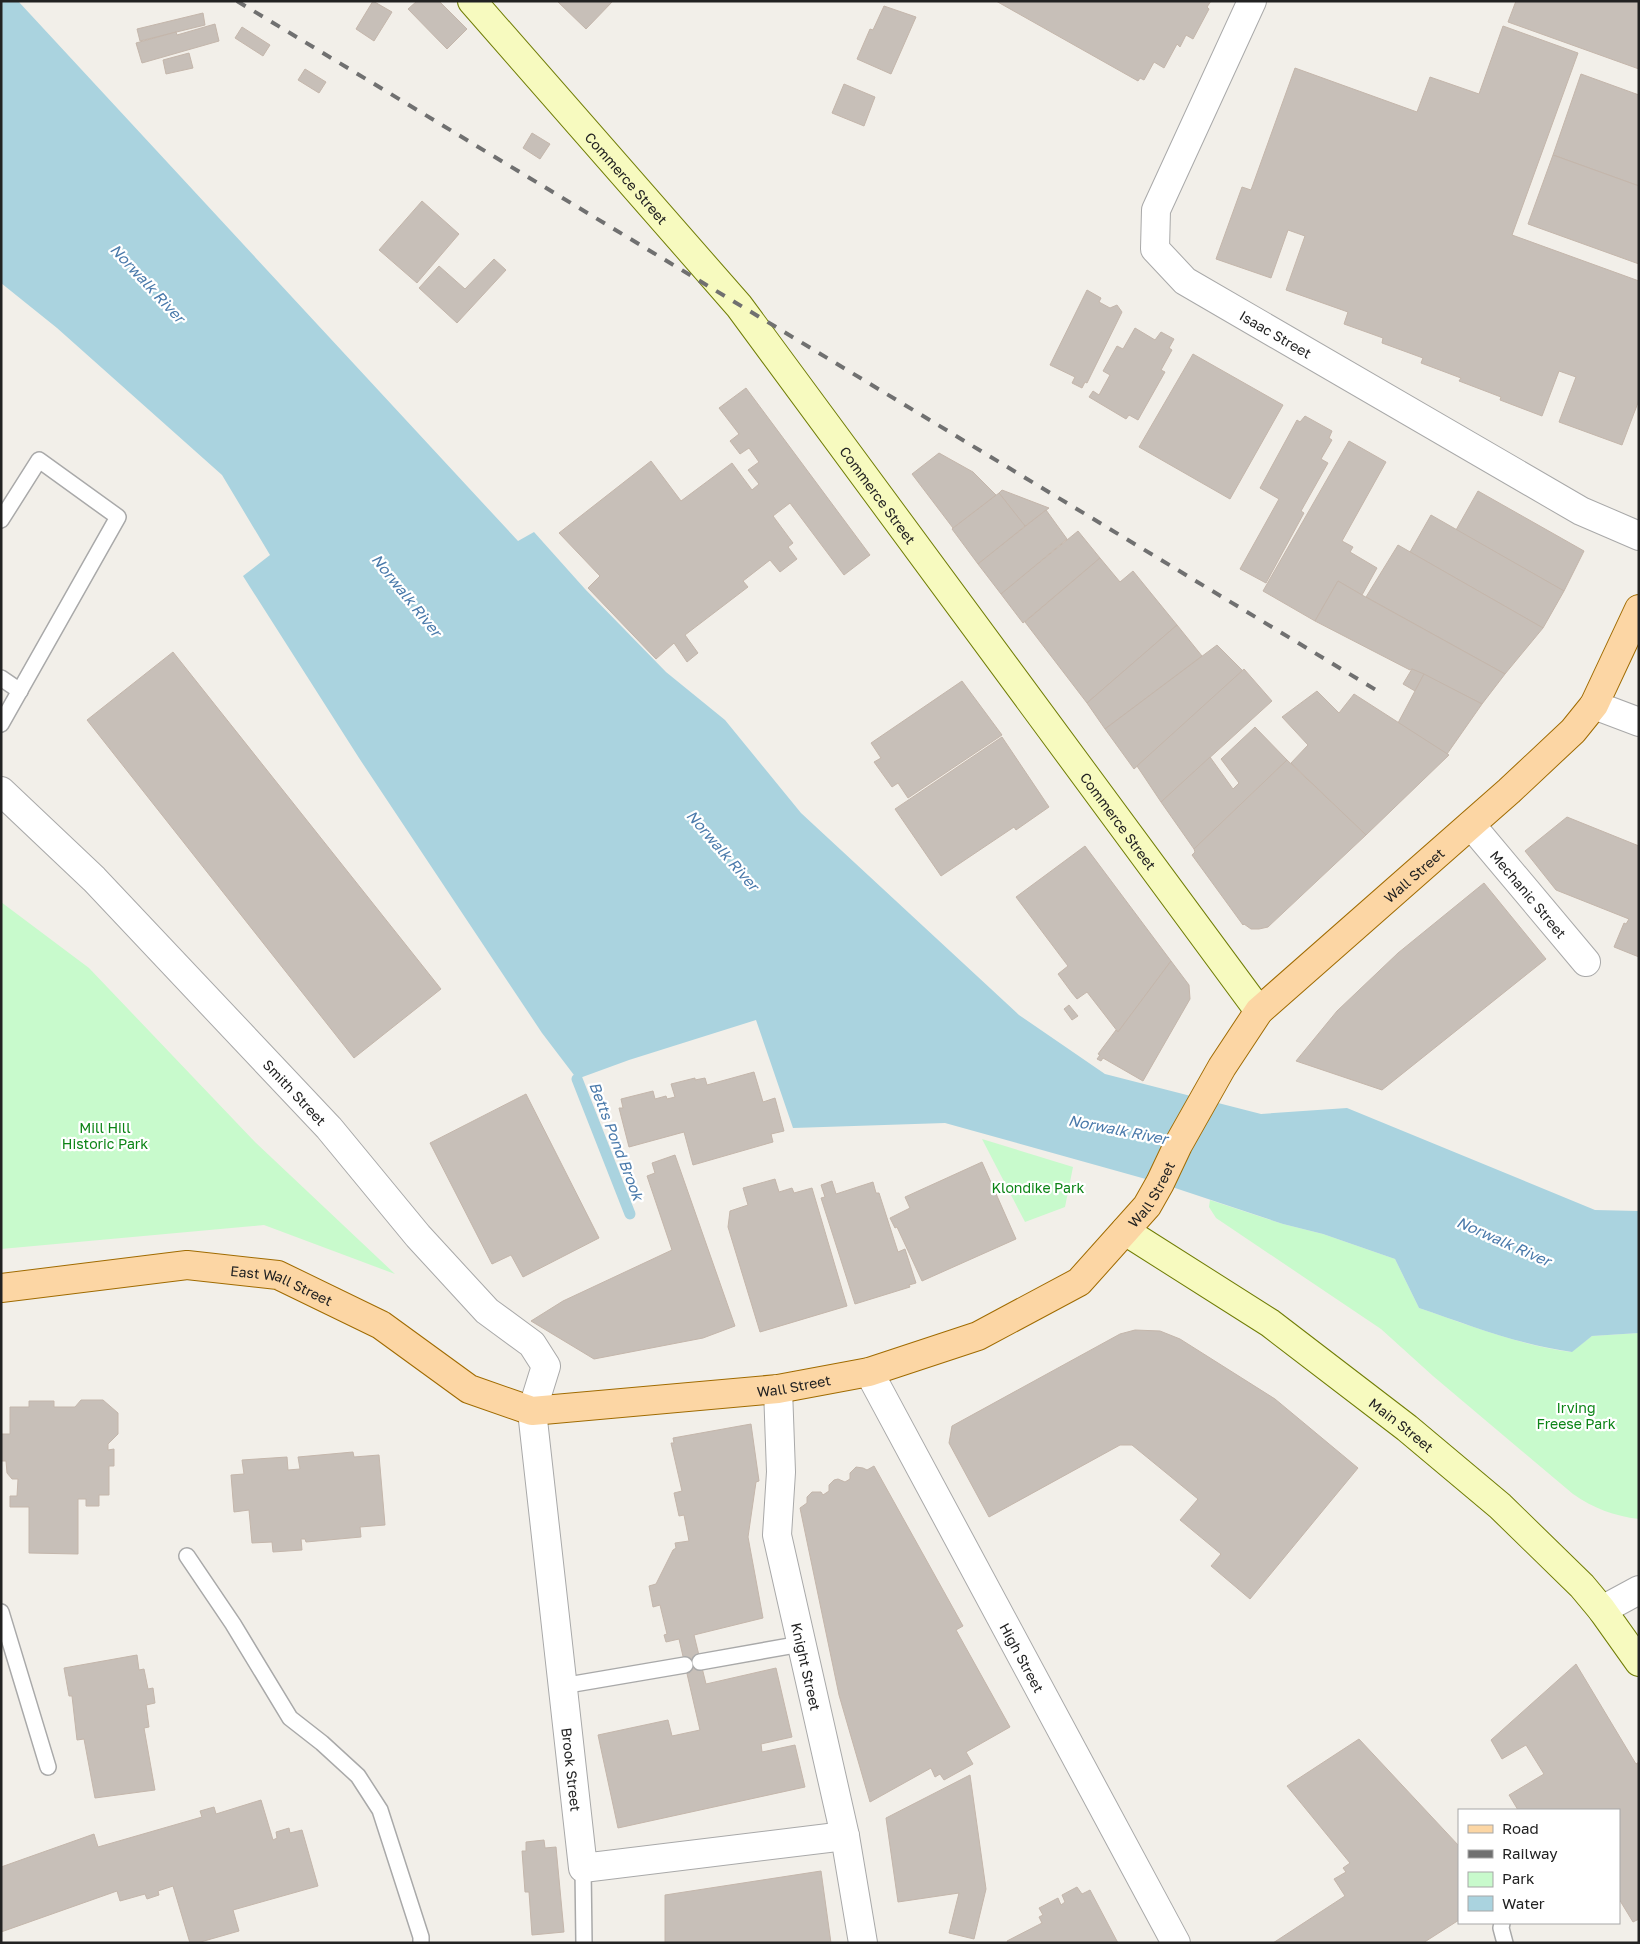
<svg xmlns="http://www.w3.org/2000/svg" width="1640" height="1944" viewBox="0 0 1640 1944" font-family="'Golos Text',sans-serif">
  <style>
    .park { fill: #c8facc }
    .water { fill: #aad3df }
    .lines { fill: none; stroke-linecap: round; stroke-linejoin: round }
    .stream { stroke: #aad3df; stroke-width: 11 }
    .building { fill: #c7bfb8; stroke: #c4b6ab }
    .service-casing { stroke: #a9a9a9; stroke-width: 18 }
    .minor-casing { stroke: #a9a9a9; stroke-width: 30 }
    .secondary-casing { stroke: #707d05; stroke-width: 30 }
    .primary-casing { stroke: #a06b00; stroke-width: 30 }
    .service { stroke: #fff; stroke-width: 15 }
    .minor { stroke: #fff; stroke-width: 28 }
    .secondary { stroke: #f7fabf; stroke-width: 28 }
    .primary { stroke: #fcd6a4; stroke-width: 28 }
    .rail { stroke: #707070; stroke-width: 4; stroke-dasharray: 10 10; stroke-linecap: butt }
    .labels { text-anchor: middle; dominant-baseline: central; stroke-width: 4.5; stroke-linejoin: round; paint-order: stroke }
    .street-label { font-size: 14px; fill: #222; stroke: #fff }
    .park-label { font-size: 14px; fill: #0c8416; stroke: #fff }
    .water-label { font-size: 15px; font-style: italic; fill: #4a7aab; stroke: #fff }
  </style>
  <rect width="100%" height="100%" fill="#f2efe9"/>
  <g class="park">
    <path d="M1,902L89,968L255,1142L395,1274L264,1225L1,1249Z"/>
    <path d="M982,1139L1073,1167L1065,1207L1025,1222Z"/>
    <path d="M1210,1200L1283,1224L1323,1234L1395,1259L1419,1308C1469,1325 1519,1345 1571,1352L1592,1336L1639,1333V1519C1614,1516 1593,1508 1573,1494L1433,1376L1381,1329L1216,1218L1209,1207Z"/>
  </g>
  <path class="water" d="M1,1H18L518,541L534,532L585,589L666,672L725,720L801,813L1019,1015L1105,1074L1261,1114L1347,1108L1595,1210L1639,1211V1333L1592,1336L1572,1352C1519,1345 1469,1325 1419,1308L1395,1259L1323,1234L1283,1224L1160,1183L945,1123L793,1128L756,1020L629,1060L577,1079L542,1033L359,758L243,576L270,555L222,475L57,328L1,283Z"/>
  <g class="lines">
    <path class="stream" d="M577,1079L630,1214"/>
  </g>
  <g class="building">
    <path d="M373,1L392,12L374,41L356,29Z"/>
    <path d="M417,1H439L467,29L447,49L408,9Z"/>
    <path d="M557,1H613L586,29Z"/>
    <path d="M996,1H1211L1207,7L1209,9L1193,39L1186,35L1180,47L1177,44L1164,68L1154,62L1144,80L1140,78L1138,81Z"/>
    <path d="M1516,1H1639V69L1508,22Z"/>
    <path d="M884,6L916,17L891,74L857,59L870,29L873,30Z"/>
    <path d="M203,13L205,25L140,41L137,29Z"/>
    <path d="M215,24L219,41L142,63L136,43L176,32L177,35Z"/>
    <path d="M1503,26L1578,53L1512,235L1639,281V400L1622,445L1559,422L1576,377L1559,371L1542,416L1500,400L1501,397L1459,381L1461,378L1421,363L1423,358L1382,343L1383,338L1344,324L1348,312L1286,290L1305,236L1288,230L1271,278L1216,259L1242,187L1251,190L1295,68L1417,112L1430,77L1479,94Z"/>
    <path d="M242,27L270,45L263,56L235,38Z"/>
    <path d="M189,53L193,68L166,74L163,60Z"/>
    <path d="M305,69L326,82L319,93L298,80Z"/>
    <path d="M1581,74L1639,95V186L1553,155Z"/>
    <path d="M844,84L875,97L864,126L832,113Z"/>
    <path d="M532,133L550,144L540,159L523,148Z"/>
    <path d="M1553,155L1639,186V264L1528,224Z"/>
    <path d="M422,201L459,234L417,283L379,250Z"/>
    <path d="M494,259L506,270L457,323L419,288L439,266L465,289Z"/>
    <path d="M1087,290L1101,298L1099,302L1110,308L1117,305L1122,312L1087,383L1085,382L1082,388L1072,383L1075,377L1050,365Z"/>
    <path d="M1135,328L1155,340L1161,332L1174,339L1169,348L1172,350L1161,370L1165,372L1138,420L1129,415L1126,419L1089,397L1093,391L1099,395L1110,375L1103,371L1117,346L1123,349Z"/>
    <path d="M1193,354L1283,405L1230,499L1139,447Z"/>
    <path d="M746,388L870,555L844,575L790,503L773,516L793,543L788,547L797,559L780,572L770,560L743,581L748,587L685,635L698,653L687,662L674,643L656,659L588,588L600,576L559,533L651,461L681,501L732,463L752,490L759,484L748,470L759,462L749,448L740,454L730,441L739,434L719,408Z"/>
    <path d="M1305,416L1332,431L1329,438L1332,440L1321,459L1328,463L1301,511L1304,513L1266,583L1240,569L1279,499L1260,488L1297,420L1300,422Z"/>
    <path d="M1349,441L1386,462L1342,541L1353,547L1350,552L1377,568L1362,595L1338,581L1315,621L1263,591Z"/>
    <path d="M939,453L973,472L996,495L953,528L912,474Z"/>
    <path d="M1002,490L1049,508L1025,526L999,493Z"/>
    <path d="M1478,491L1584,551L1564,591L1456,530Z"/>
    <path d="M999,493L1025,526L978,564L952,529Z"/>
    <path d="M1046,510L1067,539L1001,594L978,564Z"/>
    <path d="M1431,515L1564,591L1543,628L1410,552Z"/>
    <path d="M1078,531L1100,558L1023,623L1001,594Z"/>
    <path d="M1398,545L1543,628L1505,674L1366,597Z"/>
    <path d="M1100,558L1120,582L1133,571L1177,625L1087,703L1025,622Z"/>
    <path d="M1338,581L1362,595L1505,674L1482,704L1412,669L1410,670L1315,621Z"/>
    <path d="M1177,625L1202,656L1105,729L1087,703Z"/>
    <path d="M1217,645L1243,671L1134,769L1105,729Z"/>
    <path d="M173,652L441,989L354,1058L87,720Z"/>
    <path d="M1244,669L1272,701L1161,802L1137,766Z"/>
    <path d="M1412,669L1424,674L1415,691L1403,684Z"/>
    <path d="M1424,674L1482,704L1447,754L1398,723Z"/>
    <path d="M962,681L1002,735L908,798L898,783L892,787L874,762L881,758L871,743Z"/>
    <path d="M1317,691L1339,713L1354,694L1449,755L1366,835L1291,763L1308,745L1282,717Z"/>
    <path d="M1255,727L1287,760L1194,849L1161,802L1210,757L1233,789L1239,783L1221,759Z"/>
    <path d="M1002,737L1049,807L1016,830L1014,827L941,876L895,809Z"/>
    <path d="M1287,760L1366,835L1268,927L1259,929H1251L1244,924L1243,925L1192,855L1195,852L1194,849Z"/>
    <path d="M1567,817L1639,846V957L1614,947L1624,923L1626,924L1629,919L1556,890L1525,851Z"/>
    <path d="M1085,846L1171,961L1118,1032L1087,992L1077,999L1072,993L1058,974L1068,966L1016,897Z"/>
    <path d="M1484,883L1546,959L1382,1090L1296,1061L1337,1011L1398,953Z"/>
    <path d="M1171,961L1189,985L1190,999L1143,1081L1103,1058L1101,1061L1097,1059L1100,1055L1098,1054L1116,1030L1118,1032Z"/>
    <path d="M1069,1005L1078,1016L1072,1020L1064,1009Z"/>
    <path d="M754,1072L763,1102L775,1098L784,1131L771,1134L773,1142L693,1165L684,1132L629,1147L619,1108H623L621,1099L653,1091L655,1099L666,1096L667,1099L675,1097L671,1084L695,1078V1080L705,1078L707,1085Z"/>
    <path d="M526,1094L599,1238L523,1277L511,1255L492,1264L430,1143Z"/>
    <path d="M675,1155L735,1326L703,1338L594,1359L531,1321L563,1301L672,1250L647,1176L655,1173L652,1163Z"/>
    <path d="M982,1162L1016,1239L922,1281L897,1227L895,1228L890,1218L910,1208L905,1197Z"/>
    <path d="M775,1179L779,1192L792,1188L794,1193L812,1188L847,1306L760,1332L728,1227L730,1211L748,1205L743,1188Z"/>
    <path d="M832,1181L836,1194L873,1182L876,1193H879L898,1252L905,1249L916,1283L909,1285L910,1287L855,1304L821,1198L825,1197L821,1185Z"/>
    <path d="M1135,1330L1160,1331L1180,1339L1275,1399L1358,1468L1250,1599L1211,1566L1221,1554L1180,1520L1198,1499L1132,1445H1120L989,1517L949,1443L952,1426L1120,1334Z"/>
    <path d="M81,1400H103L118,1413V1434L108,1444V1450L114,1449V1466H109V1495H99V1506H86V1499H78V1554L29,1553V1507H10V1496H17L18,1479H12L7,1473L6,1461H1V1434H10V1407H29V1401H54V1407H75Z"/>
    <path d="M751,1424L759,1481L756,1482L748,1537L763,1618L694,1635L706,1684L776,1668L792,1737L761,1744L762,1752L795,1745L805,1787L618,1828L598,1735L668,1720L672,1736L700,1730L679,1639L666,1642L664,1635L667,1634L660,1605L653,1607L649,1586L656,1584L673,1550L676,1548L675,1543L689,1541L684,1515L679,1516L674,1493L682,1491L671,1443H674L673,1438Z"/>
    <path d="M353,1452L354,1457L379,1455L385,1525L360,1527L361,1537L306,1542L305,1539H301L302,1550L273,1552L272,1542L252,1543L249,1510L234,1512L231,1475L244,1474L242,1460L287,1457L288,1470L300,1469L298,1457Z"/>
    <path d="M874,1466L963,1626L956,1630L1010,1727L966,1752L973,1764L944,1780L940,1774L935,1777L931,1768L870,1802L839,1695L800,1508L807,1503V1497L812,1492H821L823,1495L829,1491V1485L834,1480L838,1479L845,1482L850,1479V1473L856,1467L863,1468L867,1470Z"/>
    <path d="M137,1655L139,1670L144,1669L148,1689L153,1688L155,1703L146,1705L149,1727L144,1728L155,1790L95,1798L84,1739L77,1740L72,1696H69L64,1668Z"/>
    <path d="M1576,1664L1636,1764L1639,1762V1919L1633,1922L1619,1899V1810H1518L1509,1795L1544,1774L1526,1745L1502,1759L1491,1740Z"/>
    <path d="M1359,1739L1459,1846V1920L1423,1943H1273L1345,1896L1334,1879L1346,1872L1343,1868L1350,1863L1287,1786Z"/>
    <path d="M970,1775L986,1889L974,1939L949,1933L959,1893L898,1902L886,1818Z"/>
    <path d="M261,1800L273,1840L277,1838L276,1832L289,1828L290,1833L302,1830L318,1886L233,1910L239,1931L197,1943H190L173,1886L158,1891L159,1895L147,1899L145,1894L120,1901L117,1891L1,1932V1867L94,1834L98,1847L202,1817L200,1811L214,1807L216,1814Z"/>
    <path d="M544,1840L545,1848L556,1847L564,1932L532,1935L529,1892H525L522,1851H526V1842Z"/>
    <path d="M821,1871L831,1943H665V1895Z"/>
    <path d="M1077,1887L1082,1894L1090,1890L1118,1943H1008L1007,1941L1042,1923L1039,1917L1043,1915L1039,1908L1058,1898L1061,1905L1065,1902L1062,1895Z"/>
  </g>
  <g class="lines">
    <defs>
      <g id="service">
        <path d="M1,520L39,460L118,517L1,724"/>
        <path d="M1,678L20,691"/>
        <path d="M187,1556L233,1624L290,1718L322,1743L358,1776L380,1810L421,1937V1943"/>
        <path d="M1,1612L48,1767"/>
        <path d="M700,1662L801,1644"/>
        <path d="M562,1686L685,1665"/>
        <path d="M583,1868L584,1943"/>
        <path d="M1502,1923L1501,1928L1505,1943"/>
      </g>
      <g id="minor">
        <path id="s1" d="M1252,1L1156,210L1155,249L1185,281L1581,511L1639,536"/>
        <path d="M1594,705L1639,722"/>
        <path id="s2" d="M1,791L94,879L329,1128L418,1236L487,1311L532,1344L546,1366L532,1411L583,1868L845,1836"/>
        <path id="s3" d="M1471,825L1586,962"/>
        <path id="s4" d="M869,1372L1176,1943"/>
        <path id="s5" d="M778,1389L781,1472L777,1535L845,1836L863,1943"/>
        <path d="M1602,1610L1639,1590"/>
      </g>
      <g id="secondary">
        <path id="s6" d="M472,1L739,306L1259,1011"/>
        <path id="s7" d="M1125,1231L1270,1323L1407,1428L1500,1506L1582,1586L1602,1610L1639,1662"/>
      </g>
      <g id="primary">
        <path id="s8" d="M1,1288L187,1265L278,1275L381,1325L469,1389L532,1411L778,1389L869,1372L978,1336L1079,1282L1147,1206L1160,1183L1178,1145L1222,1067L1259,1011L1509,791L1573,731L1594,705L1639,609"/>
      </g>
    </defs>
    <use href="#service" class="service-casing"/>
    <use href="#minor" class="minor-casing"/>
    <use href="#secondary" class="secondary-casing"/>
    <use href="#primary" class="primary-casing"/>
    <use href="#service" class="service"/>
    <use href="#minor" class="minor"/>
    <use href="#secondary" class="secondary"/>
    <use href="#primary" class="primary"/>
    <path class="rail" d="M237,1L1381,693"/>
  </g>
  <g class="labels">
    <g class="street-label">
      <text stroke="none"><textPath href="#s6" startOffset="235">Commerce Street</textPath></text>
      <text stroke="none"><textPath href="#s1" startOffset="418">Isaac Street</textPath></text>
      <text stroke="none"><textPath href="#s6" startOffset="640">Commerce Street</textPath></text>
      <text stroke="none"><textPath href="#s6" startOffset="1045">Commerce Street</textPath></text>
      <text stroke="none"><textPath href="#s8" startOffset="1671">Wall Street</textPath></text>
      <text stroke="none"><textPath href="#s3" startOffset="90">Mechanic Street</textPath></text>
      <text stroke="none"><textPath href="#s2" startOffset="421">Smith Street</textPath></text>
      <text stroke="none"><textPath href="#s8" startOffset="1252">Wall Street</textPath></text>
      <text stroke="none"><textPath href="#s8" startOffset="285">East Wall Street</textPath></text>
      <text stroke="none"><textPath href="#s8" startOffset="832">Wall Street</textPath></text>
      <text stroke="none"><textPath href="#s7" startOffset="338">Main Street</textPath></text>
      <text stroke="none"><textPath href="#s4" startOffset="324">High Street</textPath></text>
      <text stroke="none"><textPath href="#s5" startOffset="281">Knight Street</textPath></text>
      <text stroke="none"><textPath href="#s2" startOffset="1202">Brook Street</textPath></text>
    </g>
    <g class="park-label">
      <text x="105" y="1127">Mill Hill<tspan x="105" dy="16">Historic Park</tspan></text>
      <text x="1038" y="1187">Klondike Park</text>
      <text x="1576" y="1407">Irving<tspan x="1576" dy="16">Freese Park</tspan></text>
    </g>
    <g class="water-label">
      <text transform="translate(148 283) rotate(47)">Norwalk River</text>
      <text transform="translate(407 595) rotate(51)">Norwalk River</text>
      <text transform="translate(723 850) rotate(49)">Norwalk River</text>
      <text transform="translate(1118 1129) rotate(11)">Norwalk River</text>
      <text transform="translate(617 1141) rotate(69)">Betts Pond Brook</text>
      <text transform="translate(1504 1241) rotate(24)">Norwalk River</text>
    </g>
  </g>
  <rect width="1640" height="1944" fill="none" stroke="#222222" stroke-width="5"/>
  <rect x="1458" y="1809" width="162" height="115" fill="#ffffff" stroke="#a7a7a7"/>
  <rect x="1468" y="1825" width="25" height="8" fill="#fcd6a4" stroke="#a7a7a7"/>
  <text x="1502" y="1834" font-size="15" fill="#222222">Road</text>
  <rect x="1468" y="1850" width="25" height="8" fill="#707070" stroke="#a7a7a7"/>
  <text x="1502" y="1859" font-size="15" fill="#222222">Railway</text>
  <rect x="1468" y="1872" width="25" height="15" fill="#c8facc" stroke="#a7a7a7"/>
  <text x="1502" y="1884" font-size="15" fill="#222222">Park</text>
  <rect x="1468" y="1896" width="25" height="15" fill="#aad3df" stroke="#a7a7a7"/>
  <text x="1502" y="1909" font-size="15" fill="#222222">Water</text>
</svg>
